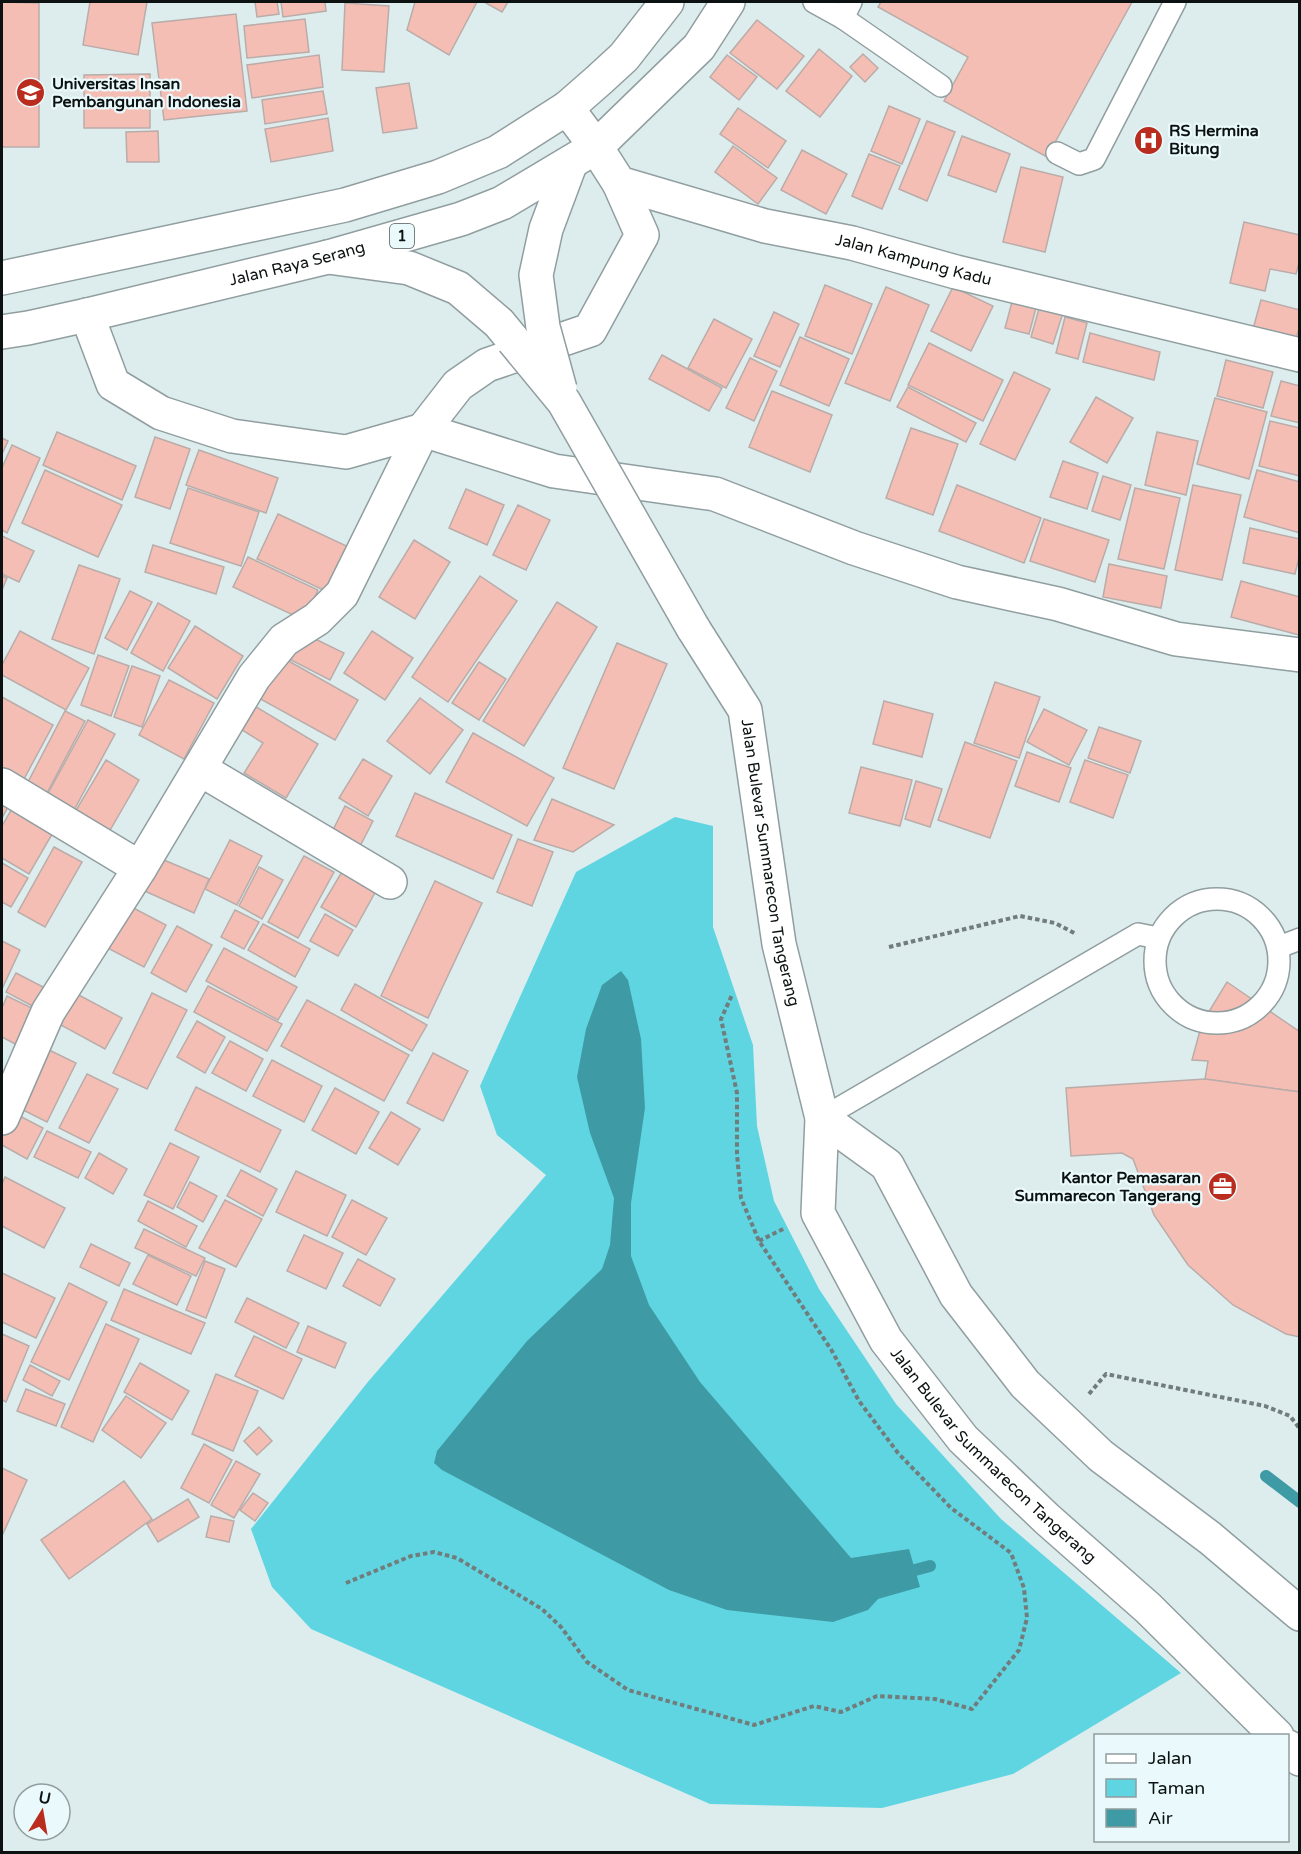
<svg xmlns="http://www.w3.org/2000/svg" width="1301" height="1854" viewBox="0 0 1301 1854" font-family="'Varela Round',sans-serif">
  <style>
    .green { fill: #5fd5e1 }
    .water { fill: #3e9ba5 }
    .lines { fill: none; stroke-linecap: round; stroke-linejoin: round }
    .stream { stroke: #3e9ba5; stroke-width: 12 }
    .building { fill: #f5beb4; stroke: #baaca9; stroke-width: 1.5 }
    .lane-casing { stroke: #909ea0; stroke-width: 24 }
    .street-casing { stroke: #909ea0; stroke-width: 36 }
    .secondary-casing { stroke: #909ea0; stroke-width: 36 }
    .highway-casing { stroke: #909ea0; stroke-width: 36 }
    .path { stroke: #717c7c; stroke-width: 4; stroke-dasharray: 4.5 3; stroke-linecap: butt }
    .lane { stroke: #fff; stroke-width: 21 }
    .street { stroke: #fff; stroke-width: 33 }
    .secondary { stroke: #fff; stroke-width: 33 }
    .highway { stroke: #fff; stroke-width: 33 }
    .street-bridge-casing { stroke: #909ea0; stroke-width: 36; stroke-linecap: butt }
    .street-bridge { stroke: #fff; stroke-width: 33 }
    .labels { text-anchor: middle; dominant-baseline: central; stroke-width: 4.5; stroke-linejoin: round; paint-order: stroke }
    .shield { fill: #eafafc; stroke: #4f5758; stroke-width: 1.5 }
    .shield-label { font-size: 15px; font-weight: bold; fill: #0c1111 }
    .poi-label { font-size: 16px; font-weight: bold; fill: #0c1111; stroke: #eafafc; text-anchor: start }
    .street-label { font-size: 16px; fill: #0c1111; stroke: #eafafc }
  </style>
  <rect width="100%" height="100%" fill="#ddedee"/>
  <path class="green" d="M675,817L713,826V927L753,1045L757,1126L774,1201L819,1289L896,1404L1001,1519L1181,1673L1013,1774L882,1808L710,1804L311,1629L272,1587L251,1529L367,1383L546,1175L497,1135L480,1086L576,872Z"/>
  <path class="water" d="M621,971L628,980L641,1039L645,1108L631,1203V1256L649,1305L700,1382L851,1558L909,1549L920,1587L878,1599L868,1610L833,1622L727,1610L669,1590L442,1470L434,1463L437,1451L527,1341L602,1269L610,1245L614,1198L590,1133L577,1077L586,1029L602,985Z"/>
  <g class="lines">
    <g class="stream">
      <path d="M1266,1476L1300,1502"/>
      <path d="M915,1570L930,1566"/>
    </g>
  </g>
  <g class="building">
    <path d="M2,2L39,3V147H2Z"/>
    <path d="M90,2H147L138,55L83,45Z"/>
    <path d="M255,2H277L279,14L257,17Z"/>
    <path d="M281,2H325L326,11L283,17Z"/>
    <path d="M415,2H477L449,55L407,30Z"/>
    <path d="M484,2H508L502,12Z"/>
    <path d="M881,2H1132L1047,157L944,101L968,57L878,7Z"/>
    <path d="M345,3L389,6L384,72L342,70Z"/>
    <path d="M236,14L247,111L164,120L152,23Z"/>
    <path d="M305,19L309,52L247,58L244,26Z"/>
    <path d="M757,20L804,56L777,89L730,53Z"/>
    <path d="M819,49L852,76L820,117L786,91Z"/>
    <path d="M863,54L878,68L865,82L850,67Z"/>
    <path d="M319,55L323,87L252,98L247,65Z"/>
    <path d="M727,55L757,77L739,100L710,77Z"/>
    <path d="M150,74V128H84V75Z"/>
    <path d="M409,83L417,128L383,133L376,88Z"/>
    <path d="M323,91L327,114L265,124L262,100Z"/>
    <path d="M889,106L920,119L902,164L871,151Z"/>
    <path d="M738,108L786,141L768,168L720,134Z"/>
    <path d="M328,118L333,151L271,162L265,129Z"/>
    <path d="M927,121L955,132L927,201L899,189Z"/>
    <path d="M158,131L159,162H127L126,132Z"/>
    <path d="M962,136L1010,154L996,192L948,175Z"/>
    <path d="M733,146L777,178L758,204L715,172Z"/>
    <path d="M802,150L847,174L826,214L781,190Z"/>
    <path d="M869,154L900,166L882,209L852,196Z"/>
    <path d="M1021,167L1063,177L1045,252L1003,242Z"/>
    <path d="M1244,222L1300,235V259L1296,274L1270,269L1265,291L1230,283Z"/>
    <path d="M825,285L872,304L852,354L805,336Z"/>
    <path d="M886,287L929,305L890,401L845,383Z"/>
    <path d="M953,287L993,306L971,351L931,331Z"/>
    <path d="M1261,300L1300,310V326L1295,341L1253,329Z"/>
    <path d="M1012,302L1036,308L1029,334L1005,328Z"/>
    <path d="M1040,305L1063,313L1053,344L1031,337Z"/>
    <path d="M774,312L799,324L780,367L754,356Z"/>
    <path d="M1065,317L1087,323L1078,359L1056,353Z"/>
    <path d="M714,319L752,339L726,388L688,368Z"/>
    <path d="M1090,333L1160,352L1154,380L1083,362Z"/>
    <path d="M800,337L849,359L829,406L780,385Z"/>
    <path d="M929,343L1003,380L983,421L908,385Z"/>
    <path d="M662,355L722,388L709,411L649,379Z"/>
    <path d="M750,358L777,371L754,421L726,408Z"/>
    <path d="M1226,360L1273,372L1263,408L1217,396Z"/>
    <path d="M1014,372L1050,389L1015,460L980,444Z"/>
    <path d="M1281,381L1300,386V423L1271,416Z"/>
    <path d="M908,387L976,423L966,442L897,407Z"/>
    <path d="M772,391L832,415L810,472L749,447Z"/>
    <path d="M1096,397L1133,418L1107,463L1070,442Z"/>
    <path d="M1215,398L1267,412L1249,479L1197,464Z"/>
    <path d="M1270,421L1300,428V476L1259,466Z"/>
    <path d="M911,428L958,444L933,515L886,498Z"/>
    <path d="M57,432L136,466L122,500L43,465Z"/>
    <path d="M1157,432L1198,441L1186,495L1145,485Z"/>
    <path d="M155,437L190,449L170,509L135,497Z"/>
    <path d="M2,438L8,441L2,454Z"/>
    <path d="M12,445L40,458L7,533L2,530V468Z"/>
    <path d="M199,450L278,478L266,513L186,485Z"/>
    <path d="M1063,461L1098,473L1087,509L1050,497Z"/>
    <path d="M45,470L122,505L98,557L22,523Z"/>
    <path d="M1257,470L1300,482V533L1244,517Z"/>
    <path d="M1103,476L1131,485L1120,520L1092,511Z"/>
    <path d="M957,485L1041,518L1024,563L939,531Z"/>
    <path d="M1193,485L1241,495L1222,580L1175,570Z"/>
    <path d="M188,488L259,512L241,566L170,543Z"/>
    <path d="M1135,488L1180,498L1164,569L1118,559Z"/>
    <path d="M466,489L504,505L487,545L449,528Z"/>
    <path d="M518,505L550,520L526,570L493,555Z"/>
    <path d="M278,514L353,549L332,594L257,559Z"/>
    <path d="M1044,519L1109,540L1095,582L1030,561Z"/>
    <path d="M1250,528L1300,539V553L1295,574L1243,563Z"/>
    <path d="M2,536L34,551L19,582L2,574Z"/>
    <path d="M414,540L450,562L415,619L379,597Z"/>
    <path d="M153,545L224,567L216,594L145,572Z"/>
    <path d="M248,557L318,590L304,620L233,587Z"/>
    <path d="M1109,564L1167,576L1161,608L1103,597Z"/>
    <path d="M79,565L120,579L94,654L52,639Z"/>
    <path d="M2,576L7,578L2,590Z"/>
    <path d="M480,576L517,601L448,702L412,677Z"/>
    <path d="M1241,581L1300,597L1299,635L1231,617Z"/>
    <path d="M130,591L152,602L127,650L105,638Z"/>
    <path d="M557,602L597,627L524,746L483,721Z"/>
    <path d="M158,603L190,621L163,671L131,653Z"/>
    <path d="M195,626L243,656L217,699L168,668Z"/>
    <path d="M20,631L89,668L66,710L2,675V665Z"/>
    <path d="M372,631L413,658L385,700L344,673Z"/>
    <path d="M305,634L344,653L330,680L291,660Z"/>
    <path d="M617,643L667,664L614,789L563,768Z"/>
    <path d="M98,655L129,666L111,716L81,705Z"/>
    <path d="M278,655L358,700L335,740L255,696Z"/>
    <path d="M479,662L506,679L479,720L452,703Z"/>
    <path d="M132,666L160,676L142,727L114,717Z"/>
    <path d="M169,680L214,703L184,759L139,735Z"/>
    <path d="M995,682L1040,697L1019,758L974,743Z"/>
    <path d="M2,697L53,725L24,779L2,767Z"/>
    <path d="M420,698L463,730L430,774L387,741Z"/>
    <path d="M884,701L933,714L922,757L873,744Z"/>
    <path d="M253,705L318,744L286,798L244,773L263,743L239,728Z"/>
    <path d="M1044,709L1087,730L1069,765L1027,742Z"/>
    <path d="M65,711L85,721L47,793L28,782Z"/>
    <path d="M88,720L115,734L73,812L46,797Z"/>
    <path d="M1099,727L1141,741L1130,773L1088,758Z"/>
    <path d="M473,733L554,778L527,826L446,782Z"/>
    <path d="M965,742L1017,761L990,838L938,820Z"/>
    <path d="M1027,752L1071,768L1059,802L1015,786Z"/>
    <path d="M363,759L392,776L368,816L339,798Z"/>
    <path d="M106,760L139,780L109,832L75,812Z"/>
    <path d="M1085,760L1128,775L1113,818L1070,802Z"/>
    <path d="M861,767L912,780L900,826L849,813Z"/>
    <path d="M916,781L942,789L930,827L905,819Z"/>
    <path d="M2,788L15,794L2,818Z"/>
    <path d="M415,793L512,835L493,879L396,836Z"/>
    <path d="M552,799L614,825L573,852L534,840Z"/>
    <path d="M17,800L58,824L29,874L2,858V826Z"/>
    <path d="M345,806L373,821L358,850L330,836Z"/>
    <path d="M518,839L553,852L532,906L497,892Z"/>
    <path d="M230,840L262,856L237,905L205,889Z"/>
    <path d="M54,847L82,862L45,927L18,912Z"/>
    <path d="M152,855L209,879L194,913L138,888Z"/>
    <path d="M304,856L334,872L298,938L268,922Z"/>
    <path d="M2,863L28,878L11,907L2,902Z"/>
    <path d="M259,867L283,880L262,919L239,906Z"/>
    <path d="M343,870L377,889L356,927L321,907Z"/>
    <path d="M435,881L482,903L428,1018L381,996Z"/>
    <path d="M120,901L166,925L144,967L98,943Z"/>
    <path d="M235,910L259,922L244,949L221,937Z"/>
    <path d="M325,914L353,930L338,956L310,941Z"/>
    <path d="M263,924L310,949L295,977L248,950Z"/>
    <path d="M177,926L212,945L186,992L151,973Z"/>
    <path d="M2,941L20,950L2,989Z"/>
    <path d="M224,948L297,987L278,1020L206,981Z"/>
    <path d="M16,973L49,990L38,1009L6,992Z"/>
    <path d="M1227,982L1300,1032V1092L1205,1079L1208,1061L1192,1060L1202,1023Z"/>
    <path d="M355,984L427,1025L412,1051L341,1010Z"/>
    <path d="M208,986L282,1024L267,1051L194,1012Z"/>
    <path d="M75,993L122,1018L105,1049L59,1024Z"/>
    <path d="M152,993L187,1010L147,1089L113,1073Z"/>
    <path d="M7,996L36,1010L19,1046L2,1037V1008Z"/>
    <path d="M307,1000L409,1055L384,1101L281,1046Z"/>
    <path d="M197,1021L225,1037L205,1073L177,1057Z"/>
    <path d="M230,1041L263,1059L246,1091L212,1073Z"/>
    <path d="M45,1048L76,1063L47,1122L15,1106Z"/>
    <path d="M433,1053L468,1071L443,1121L407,1103Z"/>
    <path d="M272,1060L322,1086L304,1122L253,1096Z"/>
    <path d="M87,1074L118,1089L89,1143L59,1128Z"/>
    <path d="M1205,1079L1300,1092V1337L1286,1334L1233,1305L1188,1265L1154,1215L1133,1159L1122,1153L1071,1156L1066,1088Z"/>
    <path d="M196,1087L281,1130L260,1172L175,1130Z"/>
    <path d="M335,1088L379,1112L356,1154L312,1130Z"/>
    <path d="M391,1112L420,1129L398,1165L369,1148Z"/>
    <path d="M14,1113L43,1128L27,1159L2,1145V1135Z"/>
    <path d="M47,1131L91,1152L78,1178L34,1157Z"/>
    <path d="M170,1143L199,1157L173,1209L144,1195Z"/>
    <path d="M99,1153L127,1169L113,1194L85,1178Z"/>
    <path d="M241,1170L277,1189L263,1216L227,1196Z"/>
    <path d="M296,1171L346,1195L327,1236L276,1212Z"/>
    <path d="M5,1177L65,1208L44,1248L2,1226V1184Z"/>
    <path d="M190,1182L217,1196L203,1222L177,1207Z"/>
    <path d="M225,1200L262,1219L236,1267L199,1248Z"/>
    <path d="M352,1200L387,1218L366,1255L332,1237Z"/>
    <path d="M148,1201L197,1226L186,1247L138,1221Z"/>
    <path d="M144,1229L205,1258L196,1276L135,1248Z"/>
    <path d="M304,1235L343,1253L326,1289L287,1271Z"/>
    <path d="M91,1244L130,1263L119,1286L80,1267Z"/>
    <path d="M148,1255L191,1276L177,1305L133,1284Z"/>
    <path d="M358,1259L395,1279L380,1306L343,1286Z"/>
    <path d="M205,1261L225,1269L206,1318L186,1310Z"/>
    <path d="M2,1273L55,1298L36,1338L2,1322Z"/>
    <path d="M69,1283L107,1302L69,1380L31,1362Z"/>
    <path d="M124,1289L205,1323L191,1354L111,1320Z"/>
    <path d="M247,1298L299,1323L286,1348L235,1322Z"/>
    <path d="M106,1324L139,1339L93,1442L61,1427Z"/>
    <path d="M308,1326L346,1343L335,1368L297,1352Z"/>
    <path d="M2,1334L29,1346L6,1402L2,1400Z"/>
    <path d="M254,1336L302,1359L283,1399L235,1376Z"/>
    <path d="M140,1363L189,1391L172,1420L124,1392Z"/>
    <path d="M30,1365L60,1381L52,1396L23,1380Z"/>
    <path d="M216,1374L258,1391L233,1451L192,1434Z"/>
    <path d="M26,1389L65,1404L56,1426L17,1411Z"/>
    <path d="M126,1396L166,1423L141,1458L102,1430Z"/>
    <path d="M259,1427L272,1441L257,1455L244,1441Z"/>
    <path d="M204,1444L232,1460L209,1503L181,1488Z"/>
    <path d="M236,1461L260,1474L234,1518L211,1505Z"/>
    <path d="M2,1468L27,1480L2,1536Z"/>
    <path d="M124,1481L152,1519L69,1579L41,1540Z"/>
    <path d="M253,1493L268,1503L255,1521L240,1510Z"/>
    <path d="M188,1499L199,1517L158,1542L147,1524Z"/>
    <path d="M211,1516L234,1521L229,1542L206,1537Z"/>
  </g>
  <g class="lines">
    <defs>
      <g id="lane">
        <path d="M814,2L843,18L851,2"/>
        <path d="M843,18L941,86"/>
        <path d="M1057,153L1079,164L1094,159L1175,2"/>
        <circle cx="1217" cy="961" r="62"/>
        <path d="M1279,947L1300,939"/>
        <path d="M822,1118L1138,934L1158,938"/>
      </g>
      <g id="street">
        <path d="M328,257L409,268L458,288L499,323L513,340"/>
        <path d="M87,315L113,384L161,413L232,436L346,452L423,430L554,471L715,494L854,548L957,582L1058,604L1176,639L1300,655"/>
        <path d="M543,327L536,275L546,229L571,162"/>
        <path id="s1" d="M693,628L745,710L779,944L822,1118L818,1213L886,1340L963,1439L1047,1519L1148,1608L1277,1736"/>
        <path d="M200,769L390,882"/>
        <path d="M2,785L140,868"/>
        <path d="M2,1118L48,1012L140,868L254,677L284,640L317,619L342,594L423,430L458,385L487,365L590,330L642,235L619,183"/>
        <path d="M822,1118L887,1165L956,1295L1025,1384L1101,1456L1210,1538L1300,1614"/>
        <path d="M1288,1747L1300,1759"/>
      </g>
      <g id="secondary">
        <path id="s2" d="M567,108L596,147L619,183L765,226L852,243L956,272L1300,355"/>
      </g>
      <g id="highway">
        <path d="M2,278L345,205L438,177L498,152L567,108L599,80L624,57L667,2"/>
        <path id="s3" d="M2,332L28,328L87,315L328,257L461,219L502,203L596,147L699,47L728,2"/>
      </g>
    </defs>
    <use href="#lane" class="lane-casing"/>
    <use href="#street" class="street-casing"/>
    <use href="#secondary" class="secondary-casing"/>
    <use href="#highway" class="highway-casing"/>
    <g class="path">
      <path d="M889,947L1020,916L1055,923L1076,934"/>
      <path d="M759,1241L785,1228"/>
      <path d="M1089,1394L1106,1374L1265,1406L1290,1416L1300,1429"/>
      <path d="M346,1583L411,1556L434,1552L457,1558L542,1609L561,1627L587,1662L628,1690L754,1725L814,1706L841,1712L877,1696L935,1699L972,1709L1019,1650L1027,1618L1024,1588L1011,1553L951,1508L898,1453L859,1401L832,1351L759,1241L741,1198L737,1154V1093L721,1019L732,995"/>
    </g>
    <use href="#lane" class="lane"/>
    <use href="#street" class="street"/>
    <use href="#secondary" class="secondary"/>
    <use href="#highway" class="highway"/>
    <defs>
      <g id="street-bridge">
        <path d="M543,327L560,389"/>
        <path d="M513,340L564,402L693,628"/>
      </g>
    </defs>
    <use href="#street-bridge" class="street-bridge-casing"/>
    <use href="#street-bridge" class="street-bridge"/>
  </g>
  <defs>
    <symbol id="university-disc" viewBox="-11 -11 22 22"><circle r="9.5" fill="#b92c1e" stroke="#eafafc"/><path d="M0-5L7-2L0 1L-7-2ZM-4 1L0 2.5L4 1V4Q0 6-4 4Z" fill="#fff"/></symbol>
    <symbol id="hospital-disc" viewBox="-11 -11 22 22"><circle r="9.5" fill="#b92c1e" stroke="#eafafc"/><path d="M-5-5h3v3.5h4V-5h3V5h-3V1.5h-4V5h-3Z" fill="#fff"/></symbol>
    <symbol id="office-disc" viewBox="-11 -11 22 22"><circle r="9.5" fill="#b92c1e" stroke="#eafafc"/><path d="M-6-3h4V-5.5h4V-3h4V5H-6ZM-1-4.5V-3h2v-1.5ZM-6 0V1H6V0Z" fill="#fff"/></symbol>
  </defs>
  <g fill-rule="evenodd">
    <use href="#university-disc" x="14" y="76" width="33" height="33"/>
    <use href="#hospital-disc" x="1132" y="124" width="33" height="33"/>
    <use href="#office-disc" x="1206" y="1170" width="33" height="33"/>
  </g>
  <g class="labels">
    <rect class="shield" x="390" y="224" width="24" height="24" rx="4.5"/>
    <g class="shield-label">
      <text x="402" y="236">1</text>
    </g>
    <g class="poi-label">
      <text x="52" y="84">Universitas Insan<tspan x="52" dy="18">Pembangunan Indonesia</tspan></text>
      <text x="1169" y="131">RS Hermina<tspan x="1169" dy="18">Bitung</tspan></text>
      <text x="1201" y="1178" text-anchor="end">Kantor Pemasaran<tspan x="1201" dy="18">Summarecon Tangerang</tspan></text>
    </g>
    <g class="street-label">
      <text stroke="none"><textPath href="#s2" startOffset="396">Jalan Kampung Kadu</textPath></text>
      <text stroke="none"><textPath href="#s3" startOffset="303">Jalan Raya Serang</textPath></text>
      <text stroke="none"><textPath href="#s1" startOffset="252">Jalan Bulevar Summarecon Tangerang</textPath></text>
      <text stroke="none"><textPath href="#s1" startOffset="910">Jalan Bulevar Summarecon Tangerang</textPath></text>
    </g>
  </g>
  <rect width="1301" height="1854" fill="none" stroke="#0c1111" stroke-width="6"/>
  <rect x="1094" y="1734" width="195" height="108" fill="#eafafc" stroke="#919d9e" stroke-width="1.5"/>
  <rect x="1106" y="1754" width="30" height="9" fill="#ffffff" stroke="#919d9e" stroke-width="1.5"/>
  <text x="1148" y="1764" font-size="18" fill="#0c1111">Jalan</text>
  <rect x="1106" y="1779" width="30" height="18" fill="#5fd5e1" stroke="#919d9e" stroke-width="1.5"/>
  <text x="1148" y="1794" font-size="18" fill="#0c1111">Taman</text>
  <rect x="1106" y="1809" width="30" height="18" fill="#3e9ba5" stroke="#919d9e" stroke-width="1.5"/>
  <text x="1148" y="1824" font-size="18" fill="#0c1111">Air</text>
  <g transform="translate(42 1812) rotate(11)"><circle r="28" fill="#eafafc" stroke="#919d9e" stroke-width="1.5"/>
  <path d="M0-4.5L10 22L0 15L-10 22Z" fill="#b92c1e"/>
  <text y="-9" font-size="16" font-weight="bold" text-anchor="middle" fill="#0c1111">U</text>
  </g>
</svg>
